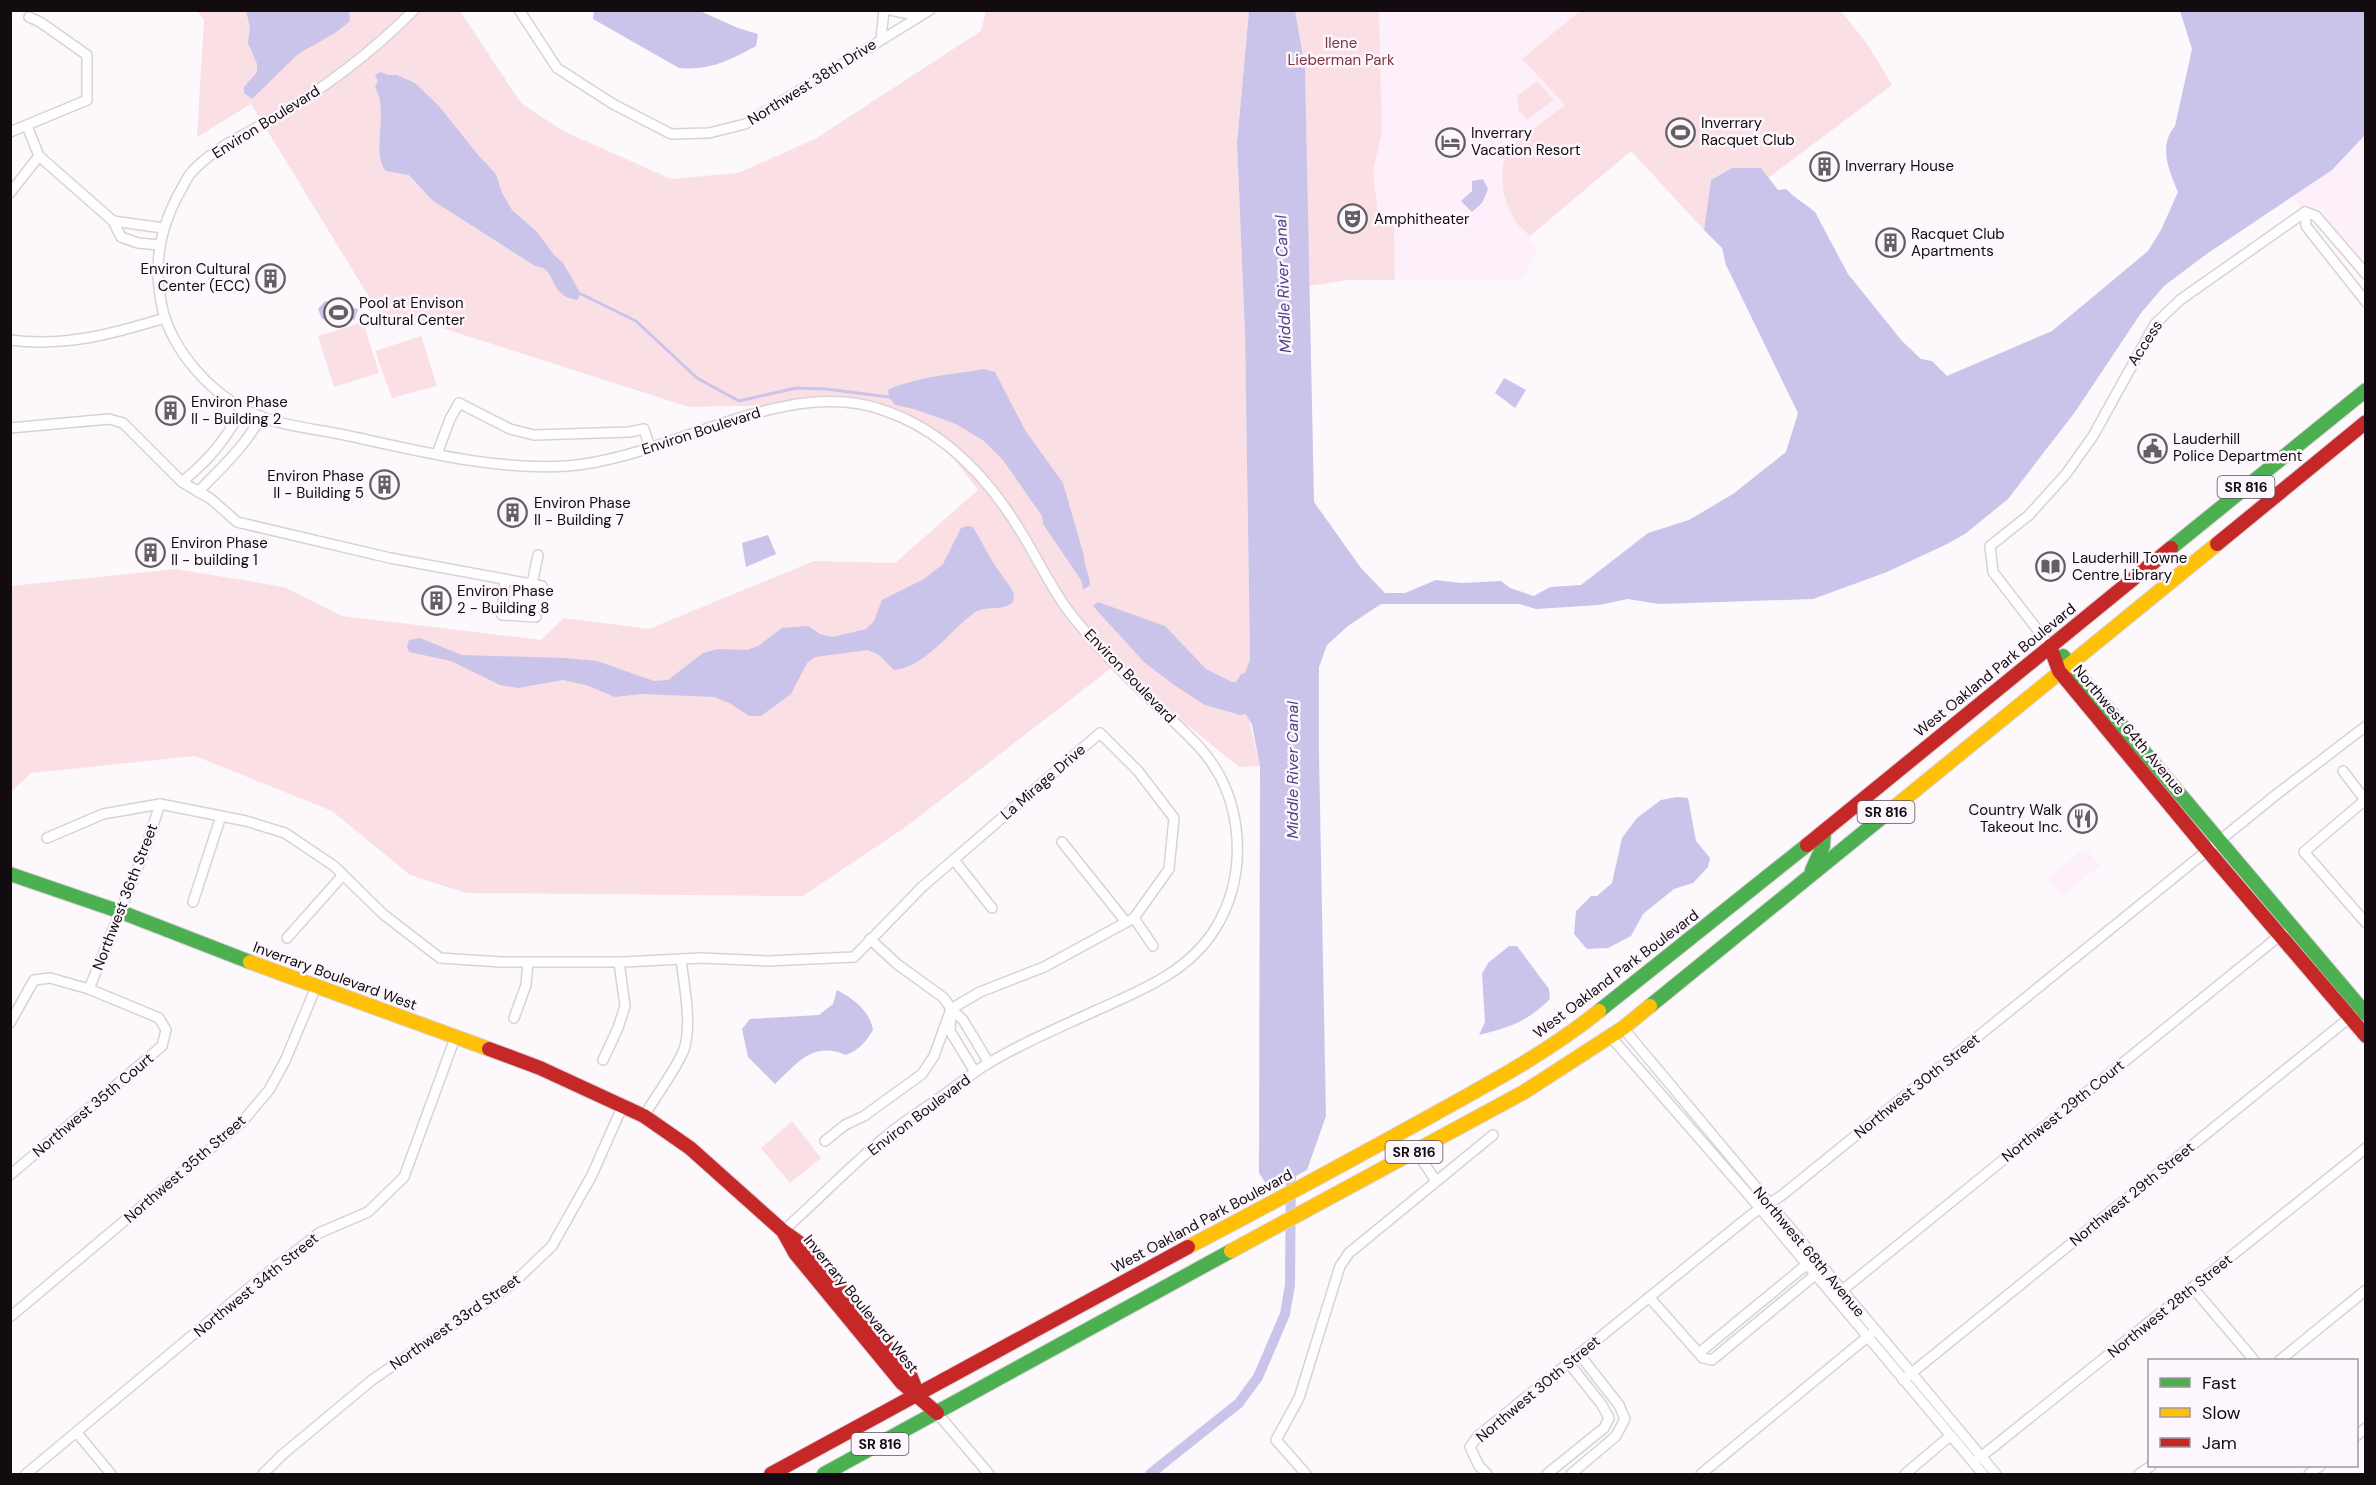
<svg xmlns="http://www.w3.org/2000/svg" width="2376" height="1485" viewBox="0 0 2376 1485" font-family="'DM Sans',sans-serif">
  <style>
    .built { fill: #fdf0fb }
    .green { fill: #fae0e4 }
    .water { fill: #cac4ea }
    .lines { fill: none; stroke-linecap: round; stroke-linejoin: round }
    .stream { stroke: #cac4ea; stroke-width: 3 }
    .canal { stroke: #cac4ea; stroke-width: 10 }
    .street-casing { stroke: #d8d2d7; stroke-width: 12 }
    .fast-casing { stroke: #d8d2d7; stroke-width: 16 }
    .slow-casing { stroke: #d8d2d7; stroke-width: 16 }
    .jam-casing { stroke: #d8d2d7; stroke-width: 16 }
    .street { stroke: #fffeff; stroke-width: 9 }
    .fast { stroke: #4caf50; stroke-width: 14 }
    .slow { stroke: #ffc107; stroke-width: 14 }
    .jam { stroke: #c62828; stroke-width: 14 }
    .labels { text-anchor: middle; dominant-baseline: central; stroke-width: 5; stroke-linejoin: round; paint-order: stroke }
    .shield { fill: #fef6fd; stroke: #595258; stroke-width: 1.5 }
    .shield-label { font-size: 14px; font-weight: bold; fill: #120c11 }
    .park-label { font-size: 15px; fill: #7e3440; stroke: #fef6fd }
    .street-label { font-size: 15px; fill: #120c11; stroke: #fef6fd }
    .poi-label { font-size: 15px; fill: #120c11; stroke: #fef6fd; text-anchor: start }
    .water-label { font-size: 16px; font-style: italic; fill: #4d4282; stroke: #fef6fd }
  </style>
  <rect width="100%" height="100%" fill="#fcf8fc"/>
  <g class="built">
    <path d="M1379,11H1580L1522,59L1565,105L1508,151L1502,173L1505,199L1511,215L1523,231L1530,236V241L1538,249L1523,279L1395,280L1394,224L1379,222L1373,172L1382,133Z"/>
    <path d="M2365,130V274L2291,197L2332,170L2364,136Z"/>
    <path d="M2085,848L2100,866L2062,896L2048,878Z"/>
  </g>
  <g class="green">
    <path d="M197,11H460L521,103L563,131L671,179L738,173L815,139L981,31L986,11H1249L1237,143L1245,333L1250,660C1237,694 1253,731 1260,766L1239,767L1114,666L907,826L803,896L466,893L410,875L332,811L195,756L31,773L11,792V586L176,569L284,587L342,616L541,640L564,618L649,629L814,561L895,563L978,490L949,453L877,403L689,407L408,317L385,323L251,104L197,137L204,20Z"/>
    <path d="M1291,11H1379L1382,133L1373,172L1379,222L1394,224L1395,280H1349L1309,286L1305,68Z"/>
    <path d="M1580,11H1841L1868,45L1892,85L1768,178L1761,168L1711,180L1704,230L1631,151L1530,236C1506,219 1495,179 1507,152C1511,144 1555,113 1565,105L1522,59Z"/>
    <path d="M1537,81L1554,100L1527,120L1519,111L1517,96Z"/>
    <path d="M363,322L379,373L334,387L318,336Z"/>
    <path d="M421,336L437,386L392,398L375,351Z"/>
    <path d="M792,1121L821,1158L790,1183L761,1148Z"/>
  </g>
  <g class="water">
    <path d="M246,11H349L350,21L335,33L298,54L252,99L244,93V87L257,72V64L248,43L250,27Z"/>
    <path d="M594,11H700L738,28L758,34L756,46C731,60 708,71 679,68L593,19Z"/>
    <path d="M1249,11H1295L1305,68L1314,502L1361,568L1385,593H1405L1436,580L1461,583L1501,581L1510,588L1534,596L1550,587L1581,585L1648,533L1689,520L1733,494L1786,452L1798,413L1726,265L1722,248L1704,230L1711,180L1732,168H1761L1778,190L1786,189C1795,198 1805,204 1815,212L1848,274L1902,341L1921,359L1932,361L1947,376L2052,331L2148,251L2161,230L2178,192C2169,171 2158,146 2175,126L2192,49L2180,11H2366V130L2364,136L2332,170L2208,253L2164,286L2141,313L2075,412L2008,499L1965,534L1945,545L1887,572L1813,599L1659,604L1628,599L1599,605L1536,609L1519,604H1381L1348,626L1327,645L1319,667V754L1326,1116L1307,1170L1270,1190L1259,1173L1260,766L1252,725L1246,714L1240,715L1205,705L1174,685L1144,662L1093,606L1098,602L1165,626L1206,669L1232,682H1236L1241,674L1245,673L1250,660L1245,333L1237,143Z"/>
    <path d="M380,72L388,75H397L415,83L439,106L478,155L496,174L502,193L512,210L537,232L554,255L563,263L581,294L577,300C546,295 559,268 535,266L432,200L409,175L386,171C370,152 390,114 375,87L378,81L375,75Z"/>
    <path d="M1483,179L1488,189L1482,203L1472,212L1461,201L1472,191V181Z"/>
    <path d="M325,301L358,309L355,319L347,322L344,315L328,320L322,319L318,309Z"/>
    <path d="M984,369L995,372L1025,430L1063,483L1084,556C1084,567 1090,575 1090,585L1083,590L1081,580L1043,524L1042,516L1003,460L984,441L956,424L914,409L895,405L889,397L888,390C918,376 952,375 984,369Z"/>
    <path d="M1504,378L1526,390L1515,408L1495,393Z"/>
    <path d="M967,526L973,527L994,564L1011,588L1014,594L1013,602C1001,613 986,604 974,613C948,632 927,666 894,670L879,655L868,650L815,657L807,663L791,694L761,716H749L731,704L715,697L641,694L615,697L586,685L563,680L518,688L500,685L451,661L409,652L407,646L409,640L420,638L462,655L564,658L597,661L654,681L668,680L703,653L718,649L747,650L758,646L782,628L808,626L820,634L833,637L866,629L874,621L882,600L924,579L943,564L961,528Z"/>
    <path d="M768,535L776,554L746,567L742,543Z"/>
    <path d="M1677,797L1688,798L1696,841L1710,858L1708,867L1693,883L1674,889L1643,914L1631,936L1608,948L1587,949L1574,934L1576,911L1591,896H1597L1612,883L1622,838L1637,818L1661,800Z"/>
    <path d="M1509,946H1517L1549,989L1550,999C1528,1021 1509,1028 1479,1035L1485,1022L1482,974L1488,963Z"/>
    <path d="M837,990C854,999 870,1011 873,1030C866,1042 859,1050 846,1055C812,1041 798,1063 775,1084L748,1057L742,1029L750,1019L819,1015L833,1004Z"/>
  </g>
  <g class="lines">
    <path class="stream" d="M581,294L636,321L697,378L739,401L796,388L826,389L889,397"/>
    <path class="canal" d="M1150,1474L1239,1403L1258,1377L1285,1314L1290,1285L1291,1166"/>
    <defs>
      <g id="street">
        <path d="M414,10C371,53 322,90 270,120C243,136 211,149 190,174C187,178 181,190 178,195C158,233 153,269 163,311C174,352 210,392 246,410C274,425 309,428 340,434C411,449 494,471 567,466C668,459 784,375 883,410C946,431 991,481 1024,537C1038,560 1051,587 1067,609C1091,641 1121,671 1149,698C1166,715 1185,731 1201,749C1244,798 1249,874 1215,929C1188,972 1142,990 1097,1010C1061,1027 1023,1042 989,1063C975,1071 962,1082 949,1091C930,1105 909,1118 890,1133C853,1163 819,1199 783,1231"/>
        <path d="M519,10L557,68L613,104L671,134L709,133L745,124L930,10"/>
        <path d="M890,10L919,16"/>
        <path d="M881,39L884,10"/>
        <path d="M27,126L39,156L113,221L121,237L138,243L159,245"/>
        <path d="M10,132L87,100V55L40,22L29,17"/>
        <path d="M10,193L39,156"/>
        <path d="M2305,212L2306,226L2366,302"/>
        <path d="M2305,212L2316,216L2366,274"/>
        <path d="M113,221L163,228"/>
        <path d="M10,340C66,347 112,334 165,318"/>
        <path d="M10,428L109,419L123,423L182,482L211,499L237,522L390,558L542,586"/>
        <path d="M437,454L450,419L459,403L510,429L534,435L629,432L644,429L650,448"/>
        <path d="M182,482C212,457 223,442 243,409"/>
        <path d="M198,492C221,468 246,446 261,416"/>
        <path d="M505,579L502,615L536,617"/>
        <path d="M532,584L538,555"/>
        <path d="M2050,646L1993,572L1990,546L2029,515L2066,474L2093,436L2155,324L2180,300L2305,212"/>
        <path d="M2343,771L2366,801"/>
        <path d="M2365,800L2304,852L2366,923"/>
        <path d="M47,838L103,814L160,804L246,821L285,833L334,866L383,914L440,958L501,962H624L701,958L768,961L854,957L922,887L1100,733L1138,771L1174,818L1169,869L1134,918L1044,967L980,992L951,1009L934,1056L922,1074L864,1116L845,1125L825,1141"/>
        <path d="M1062,842L1126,922"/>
        <path d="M954,860L992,908"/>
        <path d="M193,902L221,816"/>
        <path d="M1134,918L1153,946"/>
        <path d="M287,938L343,875"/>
        <path d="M870,939L897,964L944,998L951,1009L963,1020L989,1063"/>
        <path d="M89,989L146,847L160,804"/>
        <path d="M951,1014L950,1031L975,1072"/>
        <path d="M514,1018L526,985L528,962"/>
        <path d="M10,1023L34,980L50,978L89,989L159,1018L166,1030L162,1046L10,1175"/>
        <path d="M1623,1028L1996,1474"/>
        <path d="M1610,1036L1747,1193L1983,1474"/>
        <path d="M603,1060L618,1028L625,1006L619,962"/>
        <path d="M644,1116C656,1096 674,1072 683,1052C693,1028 684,985 681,959"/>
        <path d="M1416,1151L1436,1181"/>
        <path d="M2193,1288L2254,1360"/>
        <path d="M1649,1297L1703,1358L1712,1360L1815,1275"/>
        <path d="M1834,1297L2283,933"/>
        <path d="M10,1317L242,1122L269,1090L285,1061L316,987"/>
        <path d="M1699,1353L1806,1265"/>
        <path d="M2280,1360L2366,1290"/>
        <path d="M1903,1380L2354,1014"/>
        <path d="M937,1413L989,1474"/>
        <path d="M77,1433L111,1474"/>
        <path d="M2356,1436L2366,1428"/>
        <path d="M1977,1460L2366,1148"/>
        <path d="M26,1474L256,1282L319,1233L368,1212L404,1177L455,1038"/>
        <path d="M263,1474L282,1455L372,1380L511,1285L552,1246L592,1175L623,1105"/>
        <path d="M1306,1474L1276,1440L1299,1398L1340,1266L1349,1253L1493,1135"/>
        <path d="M1487,1474L1479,1466L1470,1447L1478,1436L1752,1214L1781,1196L2277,794L2366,726"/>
        <path d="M1547,1474L1604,1428L1609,1418L1602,1405L1568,1362"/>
        <path d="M1571,1474L1616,1436L1625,1419L1619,1405L1579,1354"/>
        <path d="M1701,1474L1871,1334"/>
        <path d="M1905,1474L1950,1436"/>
        <path d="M2139,1474L2151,1466"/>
        <path d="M2309,1474L2320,1466"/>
      </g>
      <g id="fast">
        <path d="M2171,548L2366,390"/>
        <path d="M2063,656L2366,1014"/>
        <path d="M1812,870L1823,846L1824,831"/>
        <path d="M10,874L121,912L250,962"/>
        <path d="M1650,1006L1891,810"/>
        <path d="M1599,1011L1807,845"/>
        <path d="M824,1474L1231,1251"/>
      </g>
      <g id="slow">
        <path d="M1891,810L2217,544"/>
        <path d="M250,962L489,1049"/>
        <path d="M1188,1247C1269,1205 1349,1161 1429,1117C1488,1084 1547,1053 1599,1011"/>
        <path d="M1231,1251L1524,1092L1623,1028L1650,1006"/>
      </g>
      <g id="jam">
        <path d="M2217,544L2366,422"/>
        <path d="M2050,646L2059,671L2208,851L2366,1036"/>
        <path d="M1807,845L2171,548"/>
        <path d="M489,1049L540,1068L644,1116L690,1148L783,1231L801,1244L847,1296L911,1377L918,1395"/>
        <path d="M784,1233L795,1253L902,1383L937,1413"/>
        <path d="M771,1474L1188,1247"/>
      </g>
    </defs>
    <use href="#street" class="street-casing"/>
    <use href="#fast" class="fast-casing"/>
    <use href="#slow" class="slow-casing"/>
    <use href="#jam" class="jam-casing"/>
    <use href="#street" class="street"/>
    <use href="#fast" class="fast"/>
    <use href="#slow" class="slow"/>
    <use href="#jam" class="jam"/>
  </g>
  <defs>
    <symbol id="stadium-ring" viewBox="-11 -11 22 22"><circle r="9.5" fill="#fef6fd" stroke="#645f63" stroke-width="1.5"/><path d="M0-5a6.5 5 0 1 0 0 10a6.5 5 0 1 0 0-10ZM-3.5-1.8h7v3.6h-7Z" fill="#645f63"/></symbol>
    <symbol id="hotel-ring" viewBox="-11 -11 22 22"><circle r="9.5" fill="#fef6fd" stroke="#645f63" stroke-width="1.5"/><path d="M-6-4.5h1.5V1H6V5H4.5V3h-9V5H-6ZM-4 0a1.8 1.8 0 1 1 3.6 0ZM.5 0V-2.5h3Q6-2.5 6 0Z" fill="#645f63"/></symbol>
    <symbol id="building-ring" viewBox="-11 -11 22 22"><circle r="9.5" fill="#fef6fd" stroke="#645f63" stroke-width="1.5"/><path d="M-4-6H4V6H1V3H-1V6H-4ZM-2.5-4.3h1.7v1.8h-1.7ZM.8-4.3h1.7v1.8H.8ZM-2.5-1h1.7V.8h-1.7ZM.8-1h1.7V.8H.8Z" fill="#645f63"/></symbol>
    <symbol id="theatre-ring" viewBox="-11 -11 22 22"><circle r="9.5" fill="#fef6fd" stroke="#645f63" stroke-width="1.5"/><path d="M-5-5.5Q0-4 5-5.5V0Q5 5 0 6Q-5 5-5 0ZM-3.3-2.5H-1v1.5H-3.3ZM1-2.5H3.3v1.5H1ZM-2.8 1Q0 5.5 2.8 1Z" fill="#645f63"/></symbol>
    <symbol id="civic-ring" viewBox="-11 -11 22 22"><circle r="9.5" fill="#fef6fd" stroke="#645f63" stroke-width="1.5"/><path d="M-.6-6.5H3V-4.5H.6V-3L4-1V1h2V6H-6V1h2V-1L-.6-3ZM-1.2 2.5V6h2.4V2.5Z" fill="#645f63"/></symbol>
    <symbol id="library-ring" viewBox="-11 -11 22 22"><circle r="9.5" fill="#fef6fd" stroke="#645f63" stroke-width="1.5"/><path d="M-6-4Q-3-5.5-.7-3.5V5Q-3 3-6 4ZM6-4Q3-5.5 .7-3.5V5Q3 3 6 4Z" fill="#645f63"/></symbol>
    <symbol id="restaurant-ring" viewBox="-11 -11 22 22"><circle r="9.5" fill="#fef6fd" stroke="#645f63" stroke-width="1.5"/><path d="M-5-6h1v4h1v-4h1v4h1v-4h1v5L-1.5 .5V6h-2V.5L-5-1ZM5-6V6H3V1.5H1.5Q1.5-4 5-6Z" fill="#645f63"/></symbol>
  </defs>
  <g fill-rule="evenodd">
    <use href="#stadium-ring" x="1664" y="116" width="33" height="33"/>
    <use href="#hotel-ring" x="1434" y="126" width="33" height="33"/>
    <use href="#building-ring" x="1808" y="150" width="33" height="33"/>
    <use href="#theatre-ring" x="1336" y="202" width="33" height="33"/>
    <use href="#building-ring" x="1874" y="226" width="33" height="33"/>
    <use href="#building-ring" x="254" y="262" width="33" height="33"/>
    <use href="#stadium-ring" x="322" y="296" width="33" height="33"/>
    <use href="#building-ring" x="154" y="394" width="33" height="33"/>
    <use href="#civic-ring" x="2136" y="432" width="33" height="33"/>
    <use href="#building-ring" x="368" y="468" width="33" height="33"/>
    <use href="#building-ring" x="496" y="496" width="33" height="33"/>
    <use href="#building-ring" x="134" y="536" width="33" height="33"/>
    <use href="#library-ring" x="2034" y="550" width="33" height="33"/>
    <use href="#building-ring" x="420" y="584" width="33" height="33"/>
    <use href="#restaurant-ring" x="2066" y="802" width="33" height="33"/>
  </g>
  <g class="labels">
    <g class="shield">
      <rect x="2217.5" y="476" width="57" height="22" rx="4.5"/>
      <rect x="1857.5" y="801" width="57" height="22" rx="4.5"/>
      <rect x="1385.5" y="1141" width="57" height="22" rx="4.5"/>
      <rect x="851.5" y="1433" width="57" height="22" rx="4.5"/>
    </g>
    <g class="shield-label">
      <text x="2246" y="487">SR 816</text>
      <text x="1886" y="812">SR 816</text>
      <text x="1414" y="1152">SR 816</text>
      <text x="880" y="1444">SR 816</text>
    </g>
    <g class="park-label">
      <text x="1341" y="43">Ilene<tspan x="1341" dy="17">Lieberman Park</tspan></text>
    </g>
    <g class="street-label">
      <text transform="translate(812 82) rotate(-32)">Northwest 38th Drive</text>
      <text transform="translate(266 122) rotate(-32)">Environ Boulevard</text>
      <text transform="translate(2145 343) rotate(-57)">Access</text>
      <text transform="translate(701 431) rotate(-18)">Environ Boulevard</text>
      <text transform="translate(1995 670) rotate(-39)">West Oakland Park Boulevard</text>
      <text transform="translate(1130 676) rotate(46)">Environ Boulevard</text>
      <text transform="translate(2129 730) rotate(50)">Northwest 64th Avenue</text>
      <text transform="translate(1043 782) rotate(-41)">La Mirage Drive</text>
      <text transform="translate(125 897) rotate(-69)">Northwest 36th Street</text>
      <text transform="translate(1616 974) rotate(-37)">West Oakland Park Boulevard</text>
      <text transform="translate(335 976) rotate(20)">Inverrary Boulevard West</text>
      <text transform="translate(1917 1086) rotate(-39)">Northwest 30th Street</text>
      <text transform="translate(93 1105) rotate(-40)">Northwest 35th Court</text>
      <text transform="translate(2063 1111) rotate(-39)">Northwest 29th Court</text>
      <text transform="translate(919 1115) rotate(-37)">Environ Boulevard</text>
      <text transform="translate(185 1169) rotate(-41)">Northwest 35th Street</text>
      <text transform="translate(2132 1194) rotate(-39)">Northwest 29th Street</text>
      <text transform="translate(1202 1221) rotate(-28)">West Oakland Park Boulevard</text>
      <text transform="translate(1809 1252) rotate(50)">Northwest 68th Avenue</text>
      <text transform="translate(256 1285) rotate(-39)">Northwest 34th Street</text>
      <text transform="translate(861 1304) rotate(51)">Inverrary Boulevard West</text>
      <text transform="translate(2170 1306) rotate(-39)">Northwest 28th Street</text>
      <text transform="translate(455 1322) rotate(-35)">Northwest 33rd Street</text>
      <text transform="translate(1538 1389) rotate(-40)">Northwest 30th Street</text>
    </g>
    <g class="poi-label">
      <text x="1701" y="123">Inverrary<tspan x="1701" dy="17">Racquet Club</tspan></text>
      <text x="1471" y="133">Inverrary<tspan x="1471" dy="17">Vacation Resort</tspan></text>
      <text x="1845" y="166">Inverrary House</text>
      <text x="1374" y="219">Amphitheater</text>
      <text x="1911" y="234">Racquet Club<tspan x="1911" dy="17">Apartments</tspan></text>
      <text x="250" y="269" text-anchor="end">Environ Cultural<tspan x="250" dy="17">Center (ECC)</tspan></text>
      <text x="359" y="303">Pool at Envison<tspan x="359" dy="17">Cultural Center</tspan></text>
      <text x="191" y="402">Environ Phase<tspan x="191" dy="17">II - Building 2</tspan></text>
      <text x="2173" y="439">Lauderhill<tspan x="2173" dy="17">Police Department</tspan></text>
      <text x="364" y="476" text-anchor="end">Environ Phase<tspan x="364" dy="17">II - Building 5</tspan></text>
      <text x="534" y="503">Environ Phase<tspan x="534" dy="17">II - Building 7</tspan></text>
      <text x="171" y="543">Environ Phase<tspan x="171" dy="17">II - building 1</tspan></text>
      <text x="2072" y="558">Lauderhill Towne<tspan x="2072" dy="17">Centre Library</tspan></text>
      <text x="457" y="591">Environ Phase<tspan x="457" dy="17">2 - Building 8</tspan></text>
      <text x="2062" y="810" text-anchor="end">Country Walk<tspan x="2062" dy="17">Takeout Inc.</tspan></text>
    </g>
    <g class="water-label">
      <text transform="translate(1283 284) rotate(-92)">Middle River Canal</text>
      <text transform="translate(1292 770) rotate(-90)">Middle River Canal</text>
    </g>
  </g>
  <rect width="2376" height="1485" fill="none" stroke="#120c11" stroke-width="24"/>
  <rect x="2148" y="1359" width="210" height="108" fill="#fef6fd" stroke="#a0989f" stroke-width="1.5"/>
  <rect x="2160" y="1378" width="30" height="9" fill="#4caf50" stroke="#a0989f" stroke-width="1.5"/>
  <text x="2202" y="1389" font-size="18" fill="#120c11">Fast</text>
  <rect x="2160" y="1408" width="30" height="9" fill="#ffc107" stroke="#a0989f" stroke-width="1.5"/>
  <text x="2202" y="1419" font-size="18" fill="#120c11">Slow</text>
  <rect x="2160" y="1438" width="30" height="9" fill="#c62828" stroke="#a0989f" stroke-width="1.5"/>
  <text x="2202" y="1449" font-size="18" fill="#120c11">Jam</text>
</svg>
